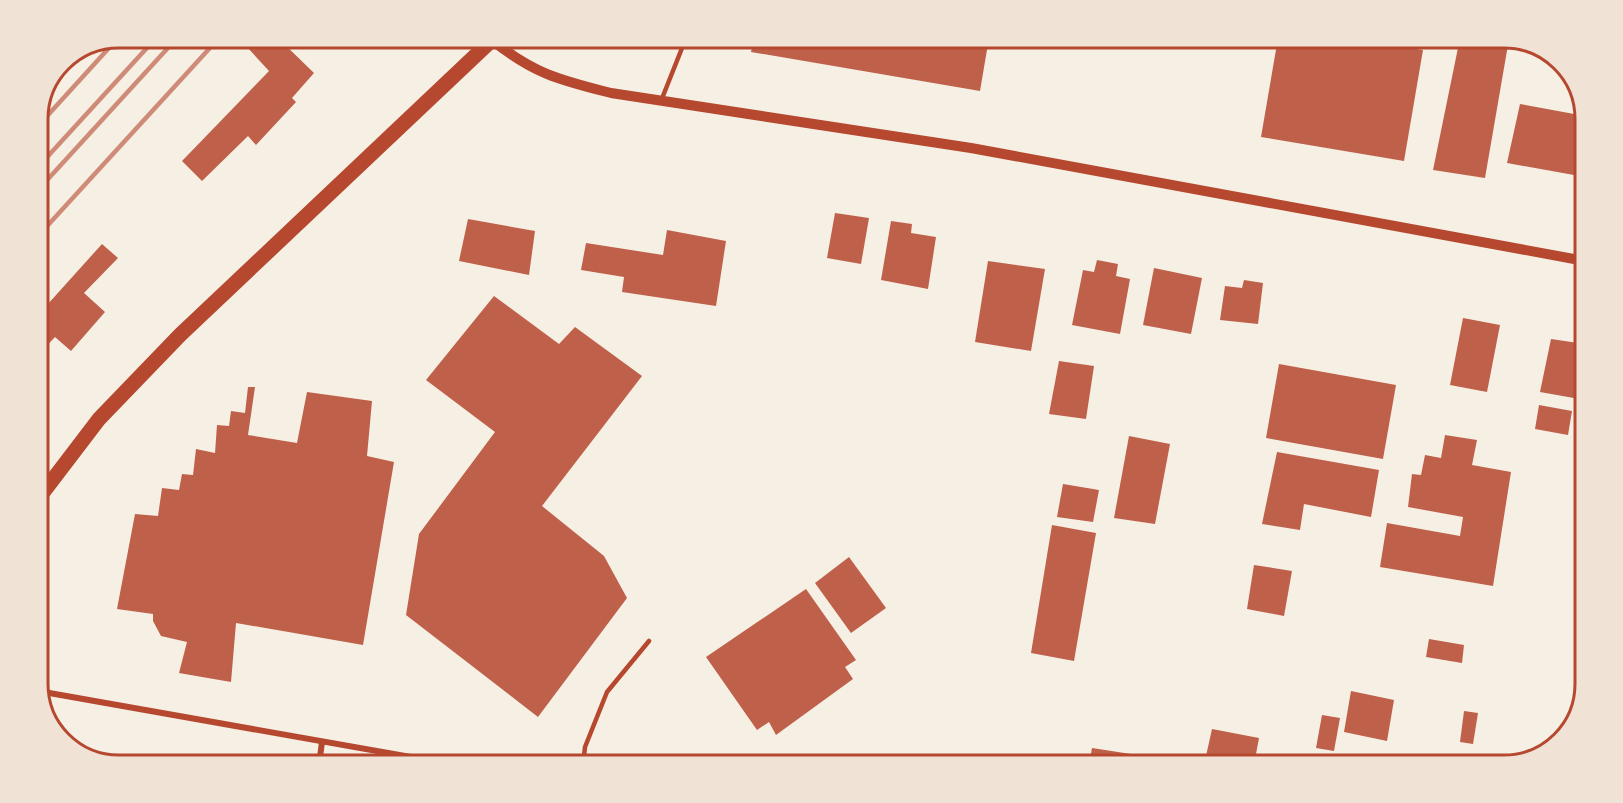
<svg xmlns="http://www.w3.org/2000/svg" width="1623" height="803" viewBox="0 0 1623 803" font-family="Karla,sans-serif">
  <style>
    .building { fill: #bf614a }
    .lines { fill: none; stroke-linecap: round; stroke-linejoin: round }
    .path { stroke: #b5482f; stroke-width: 4 }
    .service { stroke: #b5482f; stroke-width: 4.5 }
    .minor { stroke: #b5482f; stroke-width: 6 }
    .tertiary { stroke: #b5482f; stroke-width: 10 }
    .primary { stroke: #b5482f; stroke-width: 15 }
    .rail { stroke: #cf8b77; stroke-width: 4.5 }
    .rim { fill: none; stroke: #b5482f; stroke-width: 3 }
  </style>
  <rect width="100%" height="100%" fill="#f6efe4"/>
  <g class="building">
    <path d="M256,38H278L314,73L292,98L296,102L256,145L248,136L202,181L182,161L269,71L247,47Z"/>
    <path d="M754,38H989L980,91L751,52Z"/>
    <path d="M1278,38H1372L1371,41L1423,50L1404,161L1261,137Z"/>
    <path d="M1460,38L1509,39L1485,178L1433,170Z"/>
    <path d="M1520,104L1585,116V177L1507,163Z"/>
    <path d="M835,213L869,218L861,264L827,258Z"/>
    <path d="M468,219L535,231L529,275L459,261Z"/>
    <path d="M891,221L912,224L911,233L936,237L928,289L881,280Z"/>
    <path d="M667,230L726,241L716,306L622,292L624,277L581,270L586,243L663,255Z"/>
    <path d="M102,244L118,258L84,293L105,312L71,351L55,337L38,355V315Z"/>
    <path d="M1097,260L1118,264L1116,276L1130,279L1120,334L1072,325L1083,270L1094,272Z"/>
    <path d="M988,261L1045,269L1031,351L975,342Z"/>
    <path d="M1154,268L1202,278L1191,334L1143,325Z"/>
    <path d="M1244,280L1263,283L1258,324L1220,320L1225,286L1242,288Z"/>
    <path d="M494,296L559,344L575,327L642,376L542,506L604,556L627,598L538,717L406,615L419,534L495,432L426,380Z"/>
    <path d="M1463,318L1500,325L1487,392L1450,385Z"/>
    <path d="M1551,339L1585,344V400L1540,392Z"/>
    <path d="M1059,361L1094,366L1086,419L1049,414Z"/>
    <path d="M1279,364L1396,385L1383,459L1266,438Z"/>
    <path d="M248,387H255L248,435L297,443L307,392L372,401L367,456L394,462L363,645L236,623L231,682L179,673L187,642L161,636L153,621V614L117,609L135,514L158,516L162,488L179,490L182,474L193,475L196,449L215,453L217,425L229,426L231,411L245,413Z"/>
    <path d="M1539,405L1572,411L1568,435L1535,429Z"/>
    <path d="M1445,435L1477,440L1472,465L1511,472L1493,586L1380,567L1387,523L1460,536L1463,517L1408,507L1412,474L1421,475L1425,455L1441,458Z"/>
    <path d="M1129,436L1170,444L1155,524L1114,518Z"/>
    <path d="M1277,452L1379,470L1371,517L1304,504L1300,530L1262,524Z"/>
    <path d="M1063,484L1099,490L1093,522L1057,517Z"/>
    <path d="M1052,525L1096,533L1074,661L1031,653Z"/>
    <path d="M849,557L886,608L851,633L815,583Z"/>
    <path d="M1254,565L1292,571L1284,616L1247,609Z"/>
    <path d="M806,589L856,660L845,667L853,679L776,735L769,722L757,730L706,657Z"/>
    <path d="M1429,639L1464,645L1462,663L1426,657Z"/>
    <path d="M1351,691L1394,700L1387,741L1344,732Z"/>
    <path d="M1464,711L1478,713L1473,744L1460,742Z"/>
    <path d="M1322,715L1340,718L1334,751L1316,748Z"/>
    <path d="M1212,729L1259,738L1254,765H1204Z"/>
    <path d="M1092,748L1131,754L1129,765H1089Z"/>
  </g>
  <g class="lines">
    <path class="path" d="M413,43L418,38"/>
    <g class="service">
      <path d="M661,101L686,38"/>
      <path d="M583,765L585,747L607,692L649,641"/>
    </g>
    <g class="minor">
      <path d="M38,691L456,765"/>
      <path d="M319,765L322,742"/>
    </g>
    <path class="tertiary" d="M492,40C534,74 560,80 611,93L971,148L1585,261"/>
    <path class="primary" d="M38,499L99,419L180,335L494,38"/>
    <g class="rail">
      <path d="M38,126L118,38"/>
      <path d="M38,167L156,38"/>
      <path d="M38,190L177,38"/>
      <path d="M38,236L219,38"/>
    </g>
  </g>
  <path d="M0 0H1623V803H0ZM119 48H1504A71 71 0 0 1 1575 119V684A71 71 0 0 1 1504 755H119A71 71 0 0 1 48 684V119A71 71 0 0 1 119 48Z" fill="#f1e2d6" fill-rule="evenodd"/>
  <path class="rim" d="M119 48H1504A71 71 0 0 1 1575 119V684A71 71 0 0 1 1504 755H119A71 71 0 0 1 48 684V119A71 71 0 0 1 119 48Z"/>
</svg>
